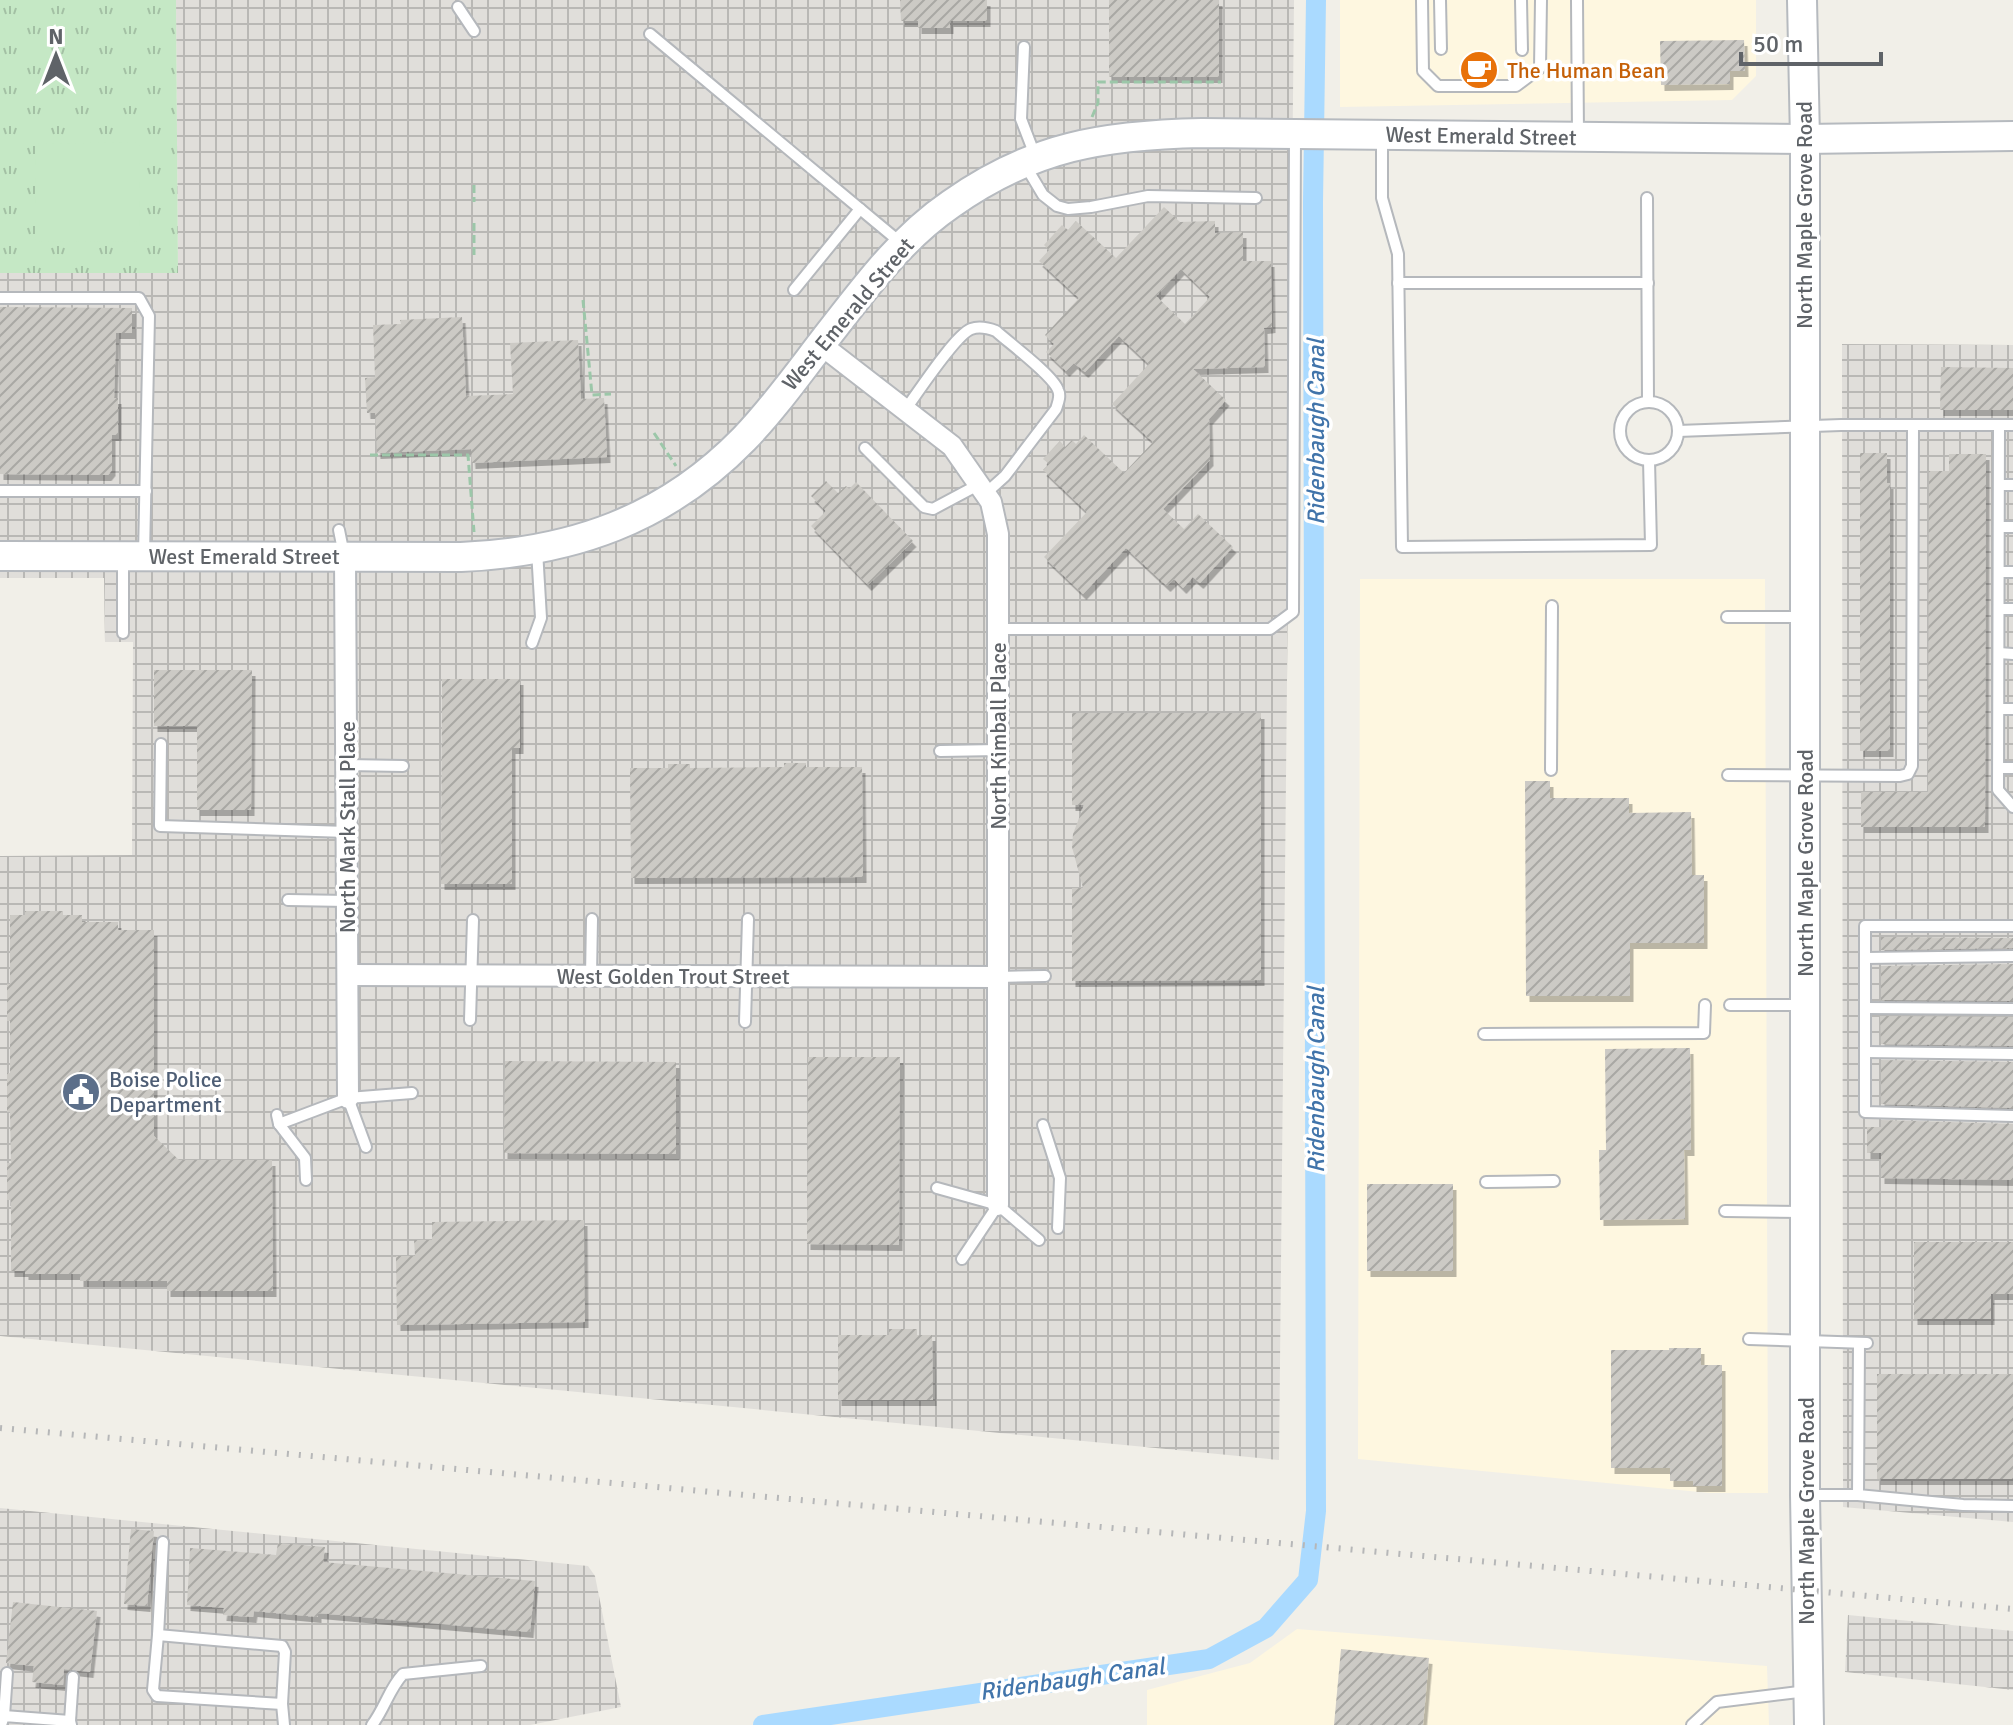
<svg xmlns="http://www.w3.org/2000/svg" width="2013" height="1725" viewBox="0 0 2013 1725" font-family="Signika,sans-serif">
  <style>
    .commercial { fill: #fef7e0 }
    .industrial { fill: url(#industrial-grid) }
    .grass { fill: url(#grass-tufts) }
    .green { fill: #c5e8c5 }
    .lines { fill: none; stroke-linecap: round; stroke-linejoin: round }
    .canal { stroke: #aadaff; stroke-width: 20 }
    .building { fill: url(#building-hatch); fill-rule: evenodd; filter: url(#shadow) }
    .service-casing { stroke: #b5b8bc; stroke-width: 14 }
    .minor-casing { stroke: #b5b8bc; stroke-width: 24 }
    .secondary-casing { stroke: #b6babf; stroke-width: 32 }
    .path { stroke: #9cc7a9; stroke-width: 3; stroke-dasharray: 8 4; stroke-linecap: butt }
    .service { stroke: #fff; stroke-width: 10 }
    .minor { stroke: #fff; stroke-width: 20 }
    .secondary { stroke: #fff; stroke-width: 28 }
    .rail { stroke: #b6b7b8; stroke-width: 6; stroke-dasharray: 2 10; stroke-linecap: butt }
    .labels { text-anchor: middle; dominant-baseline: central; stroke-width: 7; stroke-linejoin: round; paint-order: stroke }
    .food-label { font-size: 22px; fill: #c56008; stroke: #fff; text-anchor: start }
    .street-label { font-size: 22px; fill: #5f6368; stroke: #fff }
    .service-label { font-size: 22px; fill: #4e5e75; stroke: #fff; text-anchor: start }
    .water-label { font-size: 24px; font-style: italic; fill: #4174aa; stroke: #fff }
  </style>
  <defs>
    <pattern id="industrial-grid" width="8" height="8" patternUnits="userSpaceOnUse" patternTransform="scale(2)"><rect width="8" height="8" fill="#e0deda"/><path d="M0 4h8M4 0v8" fill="none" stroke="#b9b8b5"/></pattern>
    <pattern id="grass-tufts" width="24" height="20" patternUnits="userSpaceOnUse" patternTransform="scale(2)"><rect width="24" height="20" fill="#c5e8c5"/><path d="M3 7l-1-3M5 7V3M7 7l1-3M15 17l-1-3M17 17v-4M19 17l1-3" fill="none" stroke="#a3c0a4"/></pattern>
    <pattern id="building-hatch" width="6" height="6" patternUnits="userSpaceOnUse" patternTransform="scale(2)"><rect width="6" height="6" fill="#cccac5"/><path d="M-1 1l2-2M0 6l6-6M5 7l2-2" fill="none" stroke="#a9a8a4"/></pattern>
    <filter id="shadow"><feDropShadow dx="3.5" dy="6" stdDeviation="0" flood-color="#0004"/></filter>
  </defs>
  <rect width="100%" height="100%" fill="#f1efe8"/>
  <g class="commercial">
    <path d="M1340,0H1756V76L1732,100L1340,107Z"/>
    <path d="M1360,579H1765L1768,1493H1710L1358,1459Z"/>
    <path d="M1297,1629L1767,1666L1769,1725H1147V1690L1250,1663Z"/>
  </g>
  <g class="industrial">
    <path d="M176,0H1294L1279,1460L0,1336V856L132,855L133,642H105L104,578H0V273H178Z"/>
    <path d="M1842,344L2013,345V1522L1843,1507Z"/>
    <path d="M0,1508L588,1566L595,1576L621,1707L530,1725H0Z"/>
    <path d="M1848,1615L2013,1631V1690L1845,1672Z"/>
  </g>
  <path class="grass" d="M0,0H176L178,273H0Z"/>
  <path class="green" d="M139,142L140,241L36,242L35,144Z"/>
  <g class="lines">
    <path class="canal" d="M763,1725L1209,1659L1266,1628L1308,1580L1316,1511L1313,202L1316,0"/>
  </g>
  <g class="building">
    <path d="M900,0H987V21H950V28H918V21H901Z"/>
    <rect x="1109" y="0" width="110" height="77"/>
    <path d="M1744,40L1745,71H1730V84L1661,85L1660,41Z"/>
    <path d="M1164,207L1180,222L1215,221V233L1243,232V261H1271L1272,327L1264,328L1265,367L1193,369L1226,400L1209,419L1210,460L1163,509L1184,529L1198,514L1233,547L1200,583L1193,577L1183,588L1174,579L1167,586L1126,548L1083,594L1044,557L1087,512L1043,470L1049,464L1043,459L1060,441L1065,447L1072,440L1076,444L1084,435L1124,473L1153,442L1112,404L1149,364L1119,336L1085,372L1074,363L1066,371L1046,352L1054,344L1045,335L1079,298L1039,261L1049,250L1044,245L1062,225L1068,230L1076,221L1116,258ZM1181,269L1210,297L1185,324L1156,296Z"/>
    <path d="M0,307L132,308V333H116L114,398H118V435H112V470L108,475L0,474Z"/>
    <path d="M462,317L466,396L513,394L510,343L578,340L581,399L604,398L607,457L472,463L471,449L377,453L375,413H367L365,378L375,377L373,325L401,324L400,320Z"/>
    <path d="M1941,367L2013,368V410H1940Z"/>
    <path d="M1860,453H1887V483H1890V751H1860Z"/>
    <path d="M1949,454H1986L1985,827H1861V792H1928L1929,471H1949Z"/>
    <path d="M826,481L838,493L846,486L849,489L856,482L913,541L868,585L811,526L826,511L811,496Z"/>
    <path d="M154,670H252L251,810H197V726H154Z"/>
    <path d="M442,679H520V748H512V884H441Z"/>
    <path d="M1072,713H1261V980L1072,981V888H1083L1072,847L1073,834L1084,805H1072Z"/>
    <path d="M784,763H806V767H862L863,877L631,878L630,768H668V764H690V768L784,767Z"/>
    <path d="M1525,781H1550V798H1629V813L1691,812L1692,875H1704V943H1630V996H1526Z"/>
    <path d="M25,911H63V915H82V922H118V930H154V1136L179,1160H272L273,1291H167V1281H80V1274H25V1271H11V1200H7V1163H11L10,1112H7V1073H10V1021H7V984H10V915H25Z"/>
    <path d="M1881,937L2013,938V948L1881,950Z"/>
    <path d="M2013,964V1001L1881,1000V966Z"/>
    <path d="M1880,1016L2013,1017V1046L1881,1044Z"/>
    <path d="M1690,1048L1691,1150H1684L1685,1219L1600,1220L1599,1150H1606L1605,1049Z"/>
    <path d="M808,1057H900L899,1245L807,1244Z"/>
    <path d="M1881,1060L2013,1062V1108L1881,1104Z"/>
    <path d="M505,1061L676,1062V1154L504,1153Z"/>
    <path d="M1881,1120L2013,1124V1180L1881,1178V1153H1867V1127H1881Z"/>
    <rect x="1367" y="1184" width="86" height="87"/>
    <path d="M584,1220L585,1322L397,1325L396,1256H415L414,1240H432V1222Z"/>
    <path d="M1914,1242H2013V1294H1991V1319H1914Z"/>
    <path d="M889,1329H917V1335H932L933,1400H838V1335H889Z"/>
    <path d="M1669,1348H1701V1365H1722V1486H1693V1481H1670V1468H1611V1350H1669Z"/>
    <rect x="1877" y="1374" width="136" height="105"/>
    <path d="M131,1529L154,1531L147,1606L124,1604Z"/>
    <path d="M278,1543L325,1547L323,1562L535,1581L530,1632L318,1613V1617L254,1611L253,1617L223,1615L224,1608L187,1605L190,1548L276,1555Z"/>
    <path d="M13,1602L97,1611L90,1672L64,1669L63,1685L32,1682L34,1666L6,1663Z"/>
    <path d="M1341,1649L1429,1658L1423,1725H1334Z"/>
  </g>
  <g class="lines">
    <defs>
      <g id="service">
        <path d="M1422,0L1423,71L1438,86H1516L1540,68L1541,0"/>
        <path d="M1440,0L1441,49"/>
        <path d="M1521,0L1522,50"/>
        <path d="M1577,0L1578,134"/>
        <path d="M458,7L474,31"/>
        <path d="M650,34L901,243"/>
        <path d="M1024,47L1021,119L1036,158"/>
        <path d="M1382,137V198L1398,254L1402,547L1651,545L1649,460"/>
        <path d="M1025,165L1043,195L1057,206L1068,209L1091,207L1148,196L1256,198"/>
        <path d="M1647,198L1648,402"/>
        <path d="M1398,283H1648"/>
        <path d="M794,290L860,209"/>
        <path d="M0,298H139L149,316L144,555"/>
        <circle cx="1649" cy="431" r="29"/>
        <path d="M905,410C917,394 955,335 971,329C979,326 988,328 996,331C1009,343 1053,375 1058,390C1061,396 1058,403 1056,409L1005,476L985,494"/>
        <path d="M1999,425L1998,790L2013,807"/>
        <path d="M1678,431L1841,425H2013"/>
        <path d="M865,448L924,507L933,509L978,485"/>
        <path d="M1999,485H2013"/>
        <path d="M0,491H146"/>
        <path d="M1999,527H2013"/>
        <path d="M339,530L344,555"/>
        <path d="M123,558V633"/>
        <path d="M1999,572H2013"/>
        <path d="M1999,609H2013"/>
        <path d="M1727,617H1801"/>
        <path d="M998,629H1270L1293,612L1295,135"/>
        <path d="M532,643L541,618L537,550"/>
        <path d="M1999,653L2013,654"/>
        <path d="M1999,709H2013"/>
        <path d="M161,744L160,826L347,832"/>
        <path d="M940,751L998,750"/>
        <path d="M347,765L403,766"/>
        <path d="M1999,768H2013"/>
        <path d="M1551,770L1552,606"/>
        <path d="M1728,775L1900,776L1908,774L1912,766L1913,425"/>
        <path d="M288,900L348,901"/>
        <path d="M2013,926H1865V1112L2013,1116"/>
        <path d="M1865,958L2013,956"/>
        <path d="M591,976L592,919"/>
        <path d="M998,977L1045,976"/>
        <path d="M1730,1005H1804"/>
        <path d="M1865,1008L2013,1009"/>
        <path d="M470,1020L473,920"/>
        <path d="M745,1022L748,919"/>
        <path d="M1484,1034L1704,1033L1705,1005"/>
        <path d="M1865,1052L2013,1054"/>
        <path d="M277,1115L279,1124L305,1158L306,1180"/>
        <path d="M279,1124L348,1098"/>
        <path d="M1043,1125L1060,1178L1058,1228"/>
        <path d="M366,1147L348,1098L412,1093"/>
        <path d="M1486,1182L1554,1181"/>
        <path d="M937,1188L998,1205"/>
        <path d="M1725,1211L1803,1212"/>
        <path d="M962,1259L998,1205L1039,1240"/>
        <path d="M1749,1339L1867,1343"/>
        <path d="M1859,1343L1858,1495L1963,1505L2013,1506"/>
        <path d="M1808,1495H1858"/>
        <path d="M158,1635L163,1542"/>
        <path d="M282,1704L157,1696L153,1690L158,1635L282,1646L285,1652L282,1704L284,1725"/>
        <path d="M4,1716L7,1673"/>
        <path d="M70,1721L73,1677"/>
        <path d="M1,1725L4,1716L70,1721L71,1725"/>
        <path d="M372,1725C385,1708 389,1689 403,1674L481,1666"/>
        <path d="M1692,1725L1717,1702L1807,1691"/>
      </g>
      <g id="minor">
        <path d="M820,344L952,446L991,502L998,534V1205"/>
        <path d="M345,557L348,1098"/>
        <path d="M348,975L998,977"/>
      </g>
      <g id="secondary">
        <path d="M1802,0L1805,139V1495L1809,1725"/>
        <path d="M0,556L461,557C572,552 665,520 744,439C777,405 805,364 835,326C869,282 904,236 951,204C1033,146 1104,135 1202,133L1805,139L2013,136"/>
      </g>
    </defs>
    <use href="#service" class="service-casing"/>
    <use href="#minor" class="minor-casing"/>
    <use href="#secondary" class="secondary-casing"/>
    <g class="path">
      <path d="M1092,117L1098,103V82H1221"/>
      <path d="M474,185V202"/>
      <path d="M474,223V257"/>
      <path d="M583,300L592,395L611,394"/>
      <path d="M654,433L676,466"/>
      <path d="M370,455H468L474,532"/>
    </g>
    <use href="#service" class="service"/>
    <use href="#minor" class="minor"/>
    <use href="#secondary" class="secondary"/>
    <path class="rail" d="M0,1428L2013,1609"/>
  </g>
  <defs>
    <symbol id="cafe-disc" viewBox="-11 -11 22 22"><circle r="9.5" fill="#e8710a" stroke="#fff"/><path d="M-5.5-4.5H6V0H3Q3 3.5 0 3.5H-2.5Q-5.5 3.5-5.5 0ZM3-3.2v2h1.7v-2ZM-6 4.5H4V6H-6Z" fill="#fff"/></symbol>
    <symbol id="civic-disc" viewBox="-11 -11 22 22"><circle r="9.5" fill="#5c6f8a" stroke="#fff"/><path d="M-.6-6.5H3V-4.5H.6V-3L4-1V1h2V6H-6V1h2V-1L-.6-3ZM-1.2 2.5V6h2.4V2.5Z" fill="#fff"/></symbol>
  </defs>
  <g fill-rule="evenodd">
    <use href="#cafe-disc" x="1457" y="48" width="44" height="44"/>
    <use href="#civic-disc" x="59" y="1070" width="44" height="44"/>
  </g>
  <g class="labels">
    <g class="food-label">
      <text x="1507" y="70">The Human Bean</text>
    </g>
    <g class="street-label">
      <text transform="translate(1481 136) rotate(1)">West Emerald Street</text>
      <text transform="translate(1804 215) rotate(-90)">North Maple Grove Road</text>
      <text transform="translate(848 314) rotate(-50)">West Emerald Street</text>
      <text x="244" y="556">West Emerald Street</text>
      <text transform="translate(998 736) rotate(-90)">North Kimball Place</text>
      <text transform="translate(347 827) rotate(-90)">North Mark Stall Place</text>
      <text transform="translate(1805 863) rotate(-90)">North Maple Grove Road</text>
      <text x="673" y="976">West Golden Trout Street</text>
      <text transform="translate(1806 1511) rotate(-90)">North Maple Grove Road</text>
    </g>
    <g class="service-label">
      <text x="109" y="1079">Boise Police<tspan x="109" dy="25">Department</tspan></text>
    </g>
    <g class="water-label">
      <text transform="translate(1316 432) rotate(-90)">Ridenbaugh Canal</text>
      <text transform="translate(1316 1080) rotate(-90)">Ridenbaugh Canal</text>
      <text transform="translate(1072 1679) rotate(-8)">Ridenbaugh Canal</text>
    </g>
  </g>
  <g transform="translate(56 56)" stroke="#ffffff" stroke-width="6" paint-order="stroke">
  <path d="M0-6L14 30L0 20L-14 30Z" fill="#5f6368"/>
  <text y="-12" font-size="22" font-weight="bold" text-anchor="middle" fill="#5f6368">N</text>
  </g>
  <path d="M1741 52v12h140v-12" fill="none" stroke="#5f6368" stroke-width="4"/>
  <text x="1753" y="52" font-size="24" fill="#5f6368" stroke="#ffffff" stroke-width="6" paint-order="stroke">50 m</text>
</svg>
